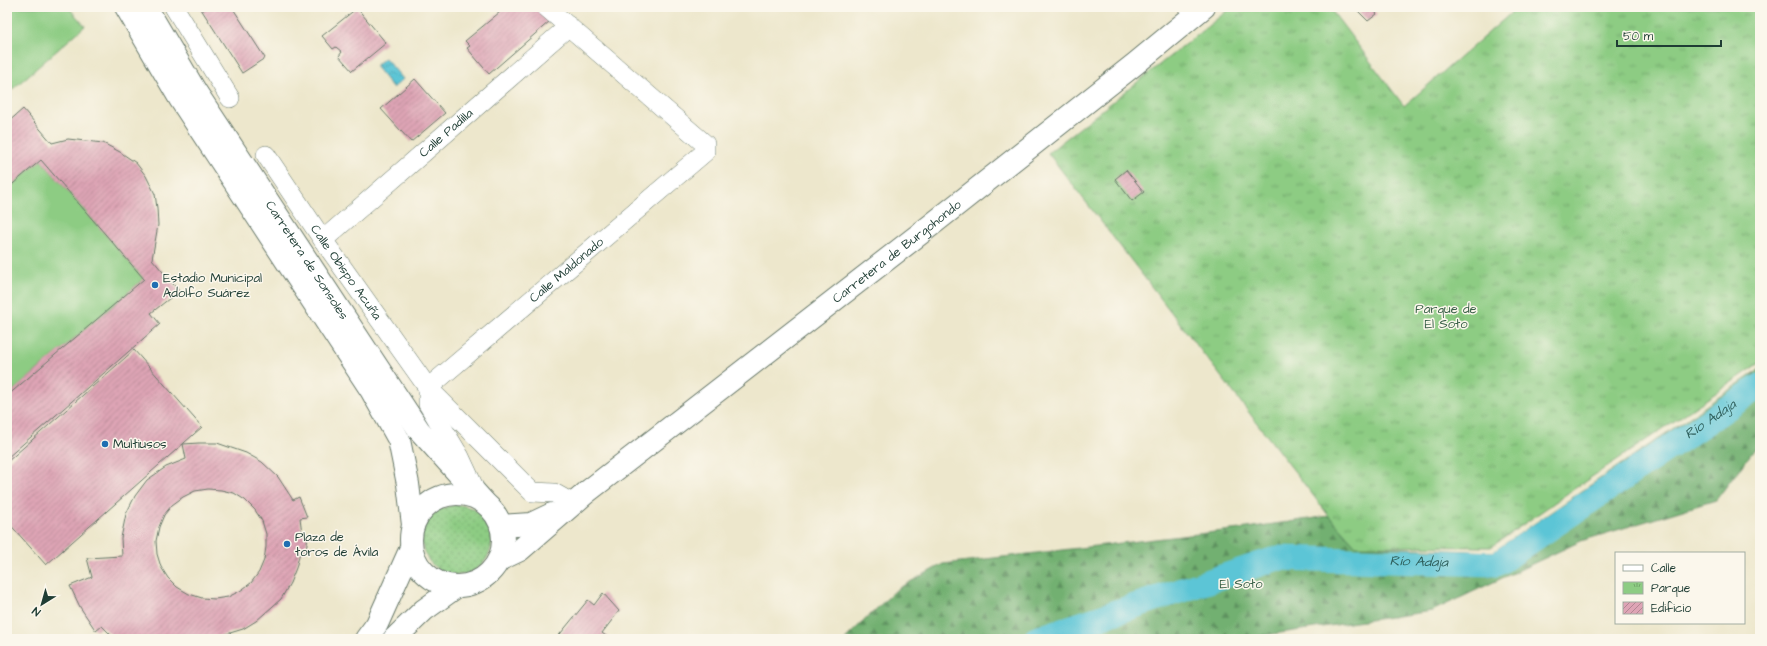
<svg xmlns="http://www.w3.org/2000/svg" width="1767" height="646" viewBox="0 0 1767 646" font-family="'Architects Daughter',sans-serif">
  <style>
    .grass { fill: #8dcc83; stroke: #56845c }
    .forest { fill: url(#forest-firs); stroke: #487652 }
    .park { fill: url(#park-tufts); stroke: #56845c }
    .garden { fill: url(#garden-dots); stroke: #56845c }
    .water { fill: url(#water-waves); stroke: #3d8185 }
    .lines { fill: none; stroke-linecap: round; stroke-linejoin: round }
    .river { stroke: #5bc5d6; stroke-width: 25 }
    .building { fill: url(#building-hatch); fill-rule: evenodd }
    .minor-casing { stroke: #677869; stroke-width: 20 }
    .major-casing { stroke: #677869; stroke-width: 24 }
    .highway-casing { stroke: #677869; stroke-width: 24 }
    .minor { stroke: #fff; stroke-width: 19 }
    .major { stroke: #fff; stroke-width: 22 }
    .highway { stroke: #fff; stroke-width: 22 }
    .poi-dot { fill: #1f6fb2; stroke: #fbf7ec; stroke-width: 1.5 }
    .labels { text-anchor: middle; dominant-baseline: central; stroke-width: 3; stroke-linejoin: round; paint-order: stroke }
    .street-label { font-size: 13px; fill: #1f3d34; stroke: #fbf7ec }
    .poi-label { font-size: 13px; fill: #1f3d34; stroke: #fbf7ec; text-anchor: start }
    .park-label { font-size: 13px; fill: #3a6148; stroke: #fbf7ec }
    .water-label { font-size: 14px; font-style: italic; fill: #2e5f5c; stroke: #fbf7ec }
  </style>
  <defs>
    <pattern id="forest-firs" width="22" height="20" patternUnits="userSpaceOnUse"><rect width="22" height="20" fill="#72b071"/><path d="M5 1l3.5 6h-7zM16 11l3.5 6h-7z" fill="#5d905e"/></pattern>
    <pattern id="park-tufts" width="24" height="20" patternUnits="userSpaceOnUse"><rect width="24" height="20" fill="#8dcc83"/><path d="M3 7l-1-3M5 7V3M7 7l1-3M15 17l-1-3M17 17v-4M19 17l1-3" fill="none" stroke="#73a76c"/></pattern>
    <pattern id="garden-dots" width="8" height="8" patternUnits="userSpaceOnUse"><rect width="8" height="8" fill="#8dcc83"/><path d="M2 2h.1M6 6h.1" fill="none" stroke="#73a76c" stroke-width="1.8" stroke-linecap="round"/></pattern>
    <pattern id="water-waves" width="16" height="10" patternUnits="userSpaceOnUse"><rect width="16" height="10" fill="#5bc5d6"/><path d="M0 5q4-4 8 0t8 0" fill="none" stroke="#4ba1ae"/></pattern>
    <pattern id="building-hatch" width="6" height="6" patternUnits="userSpaceOnUse"><rect width="6" height="6" fill="#dea4b5"/><path d="M-1 1l2-2M0 6l6-6M5 7l2-2" fill="none" stroke="#b38794"/></pattern>
  </defs>
  <rect width="100%" height="100%" fill="#fbf7ec"/>
  <filter id="ink" filterUnits="userSpaceOnUse"><feTurbulence type="fractalNoise" baseFrequency=".025" numOctaves="2"/><feDisplacementMap in="SourceGraphic" scale="8" xChannelSelector="R" yChannelSelector="G"/><feConvolveMatrix kernelMatrix="1 2 1 2 8 2 1 2 1" color-interpolation-filters="sRGB"/></filter>
  <filter id="wash" filterUnits="userSpaceOnUse"><feTurbulence type="fractalNoise" baseFrequency=".012" numOctaves="4" result="noise"/><feDisplacementMap in="SourceGraphic" scale="16" xChannelSelector="R" yChannelSelector="G"/><feGaussianBlur stdDeviation="0.9" result="paint"/><feColorMatrix in="noise" values="0 0 0 0 0 0 0 0 0 0 0 0 0 0 0 0 0 1.4 0 .05"/><feComposite in="paint" operator="in"/></filter>
  <g filter="url(#wash)">
    <rect width="100%" height="100%" fill="#ede7cc"/>
    <g class="grass">
      <path d="M7,7H68L85,26L7,94Z"/>
      <path d="M41,160L144,279L7,396V189Z"/>
    </g>
    <path class="forest" d="M1760,369V442L1716,500L1581,541L1432,611L1239,639H845L897,589L943,564L1240,529L1329,516L1356,546L1493,552Z"/>
    <path class="park" d="M1232,7H1329L1404,106L1518,7H1760V363L1568,493L1491,547L1356,546L1329,516L1048,153Z"/>
    <circle class="garden" cx="457" cy="540" r="35"/>
    <path class="water" d="M385,58L403,79L393,88L375,66Z"/>
    <g class="lines">
      <path class="river" id="s1" d="M1036,639L1278,558L1497,564L1760,386"/>
    </g>
    <g id="blocks">
      <g class="building">
        <path d="M204,7H232L265,58L242,73L201,9Z"/>
        <path d="M506,7H537L550,21L489,74L467,48L470,46L465,41Z"/>
        <path d="M1360,7H1370L1377,14L1368,21L1357,10Z"/>
        <path d="M357,8L386,43L352,71L339,56L342,52L336,47L333,49L322,36Z"/>
        <path d="M415,79L445,113L411,142L381,109Z"/>
        <path d="M23,109L52,143L68,139L103,143L120,152L136,163L146,176L155,194L157,208L158,225L152,259L179,291L151,313L160,324L7,458V396L144,279L41,160L7,189V123Z"/>
        <path d="M1126,170L1144,192L1132,201L1115,179Z"/>
        <path d="M134,350L202,427L46,565L7,521V462Z"/>
        <path d="M199,443H217L246,453L262,462L278,477L293,500L299,497L307,517L300,518L302,533L308,534L306,552H300L296,568L290,583L281,599L256,621L243,629L217,637V639H115L102,626L96,631L80,607L70,586L92,577L87,558L122,556L121,538L126,514L135,496L147,480L166,467L186,459L183,444ZM208,489L221,490L234,493L245,500L255,510L262,521L266,534V547L264,560L259,572L251,583L240,591L228,597L215,599L202,598L189,594L177,587L168,578L161,567L157,554L156,541L159,527L164,515L172,505L183,497L195,491Z"/>
        <path d="M603,593L619,611L602,633L610,639H556L588,600L594,605Z"/>
      </g>
    </g>
  </g>
  <g filter="url(#ink)">
    <use href="#blocks" fill-opacity="0" stroke="#677869" stroke-width="1"/>
    <g class="lines">
      <defs>
        <g id="minor">
          <path d="M174,7L230,98"/>
          <path id="s2" d="M266,155L323,240L428,388L532,492L554,493L570,502"/>
          <path id="s3" d="M323,240L569,26"/>
          <path id="s4" d="M428,388L705,152V144L546,7"/>
          <path d="M428,392V404L460,457L473,485"/>
        </g>
        <g id="major">
          <path d="M501,526L531,524L552,514"/>
          <path id="s5" d="M499,560L520,550L587,492L930,226L1135,64L1204,7"/>
        </g>
        <g id="highway">
          <path d="M126,7L180,99L371,390L399,440L408,484L413,525"/>
          <path id="s6" d="M146,7L196,92L419,430L484,502"/>
          <circle cx="457" cy="540" r="46"/>
          <path d="M366,639L377,624L411,548"/>
          <path d="M394,639L424,610L456,587"/>
        </g>
      </defs>
      <use href="#minor" class="minor-casing"/>
      <use href="#major" class="major-casing"/>
      <use href="#highway" class="highway-casing"/>
      <use href="#minor" class="minor"/>
      <use href="#major" class="major"/>
      <use href="#highway" class="highway"/>
    </g>
  </g>
  <g class="poi-dot">
    <circle cx="155" cy="285" r="4"/>
    <circle cx="105" cy="444" r="4"/>
    <circle cx="287" cy="544" r="4"/>
  </g>
  <g class="labels">
    <g class="street-label">
      <text stroke="none"><textPath href="#s3" startOffset="163">Calle Padilla</textPath></text>
      <text stroke="none"><textPath href="#s5" startOffset="504">Carretera de Burgohondo</textPath></text>
      <text stroke="none"><textPath href="#s6" startOffset="300">Carretera de Sonsoles</textPath></text>
      <text stroke="none"><textPath href="#s4" startOffset="182">Calle Maldonado</textPath></text>
      <text stroke="none"><textPath href="#s2" startOffset="142">Calle Obispo Acuña</textPath></text>
    </g>
    <g class="poi-label">
      <text x="163" y="278">Estadio Municipal<tspan x="163" dy="15">Adolfo Suárez</tspan></text>
      <text x="113" y="444">Multiusos</text>
      <text x="295" y="537">Plaza de<tspan x="295" dy="15">toros de Ávila</tspan></text>
    </g>
    <g class="park-label">
      <text x="1446" y="309">Parque de<tspan x="1446" dy="15">El Soto</tspan></text>
      <text x="1241" y="584">El Soto</text>
    </g>
    <g class="water-label">
      <text stroke="none"><textPath href="#s1" startOffset="732">Río Adaja</textPath></text>
      <text stroke="none"><textPath href="#s1" startOffset="396">Río Adaja</textPath></text>
    </g>
  </g>
  <rect width="1767" height="646" fill="none" stroke="#fbf7ec" stroke-width="24"/>
  <rect x="1615" y="552" width="130" height="72" fill="#fbf7ec" stroke="#a3ada2"/>
  <rect x="1623" y="565" width="20" height="6" fill="#ffffff" stroke="#a3ada2"/>
  <text x="1651" y="572" font-size="12" fill="#1f3d34">Calle</text>
  <rect x="1623" y="582" width="20" height="12" fill="url(#park-tufts)" stroke="#a3ada2"/>
  <text x="1651" y="592" font-size="12" fill="#1f3d34">Parque</text>
  <rect x="1623" y="602" width="20" height="12" fill="url(#building-hatch)" stroke="#a3ada2"/>
  <text x="1651" y="612" font-size="12" fill="#1f3d34">Edificio</text>
  <g transform="translate(42 604) rotate(217)" stroke="#fbf7ec" stroke-width="3" paint-order="stroke">
  <path d="M0-3L7 15L0 10L-7 15Z" fill="#1f3d34"/>
  <text y="-6" font-size="11" font-weight="bold" text-anchor="middle" fill="#1f3d34">N</text>
  </g>
  <path d="M1617 40v6h104v-6" fill="none" stroke="#1f3d34" stroke-width="2"/>
  <text x="1623" y="40" font-size="12" fill="#1f3d34" stroke="#fbf7ec" stroke-width="3" paint-order="stroke">50 m</text>
</svg>
